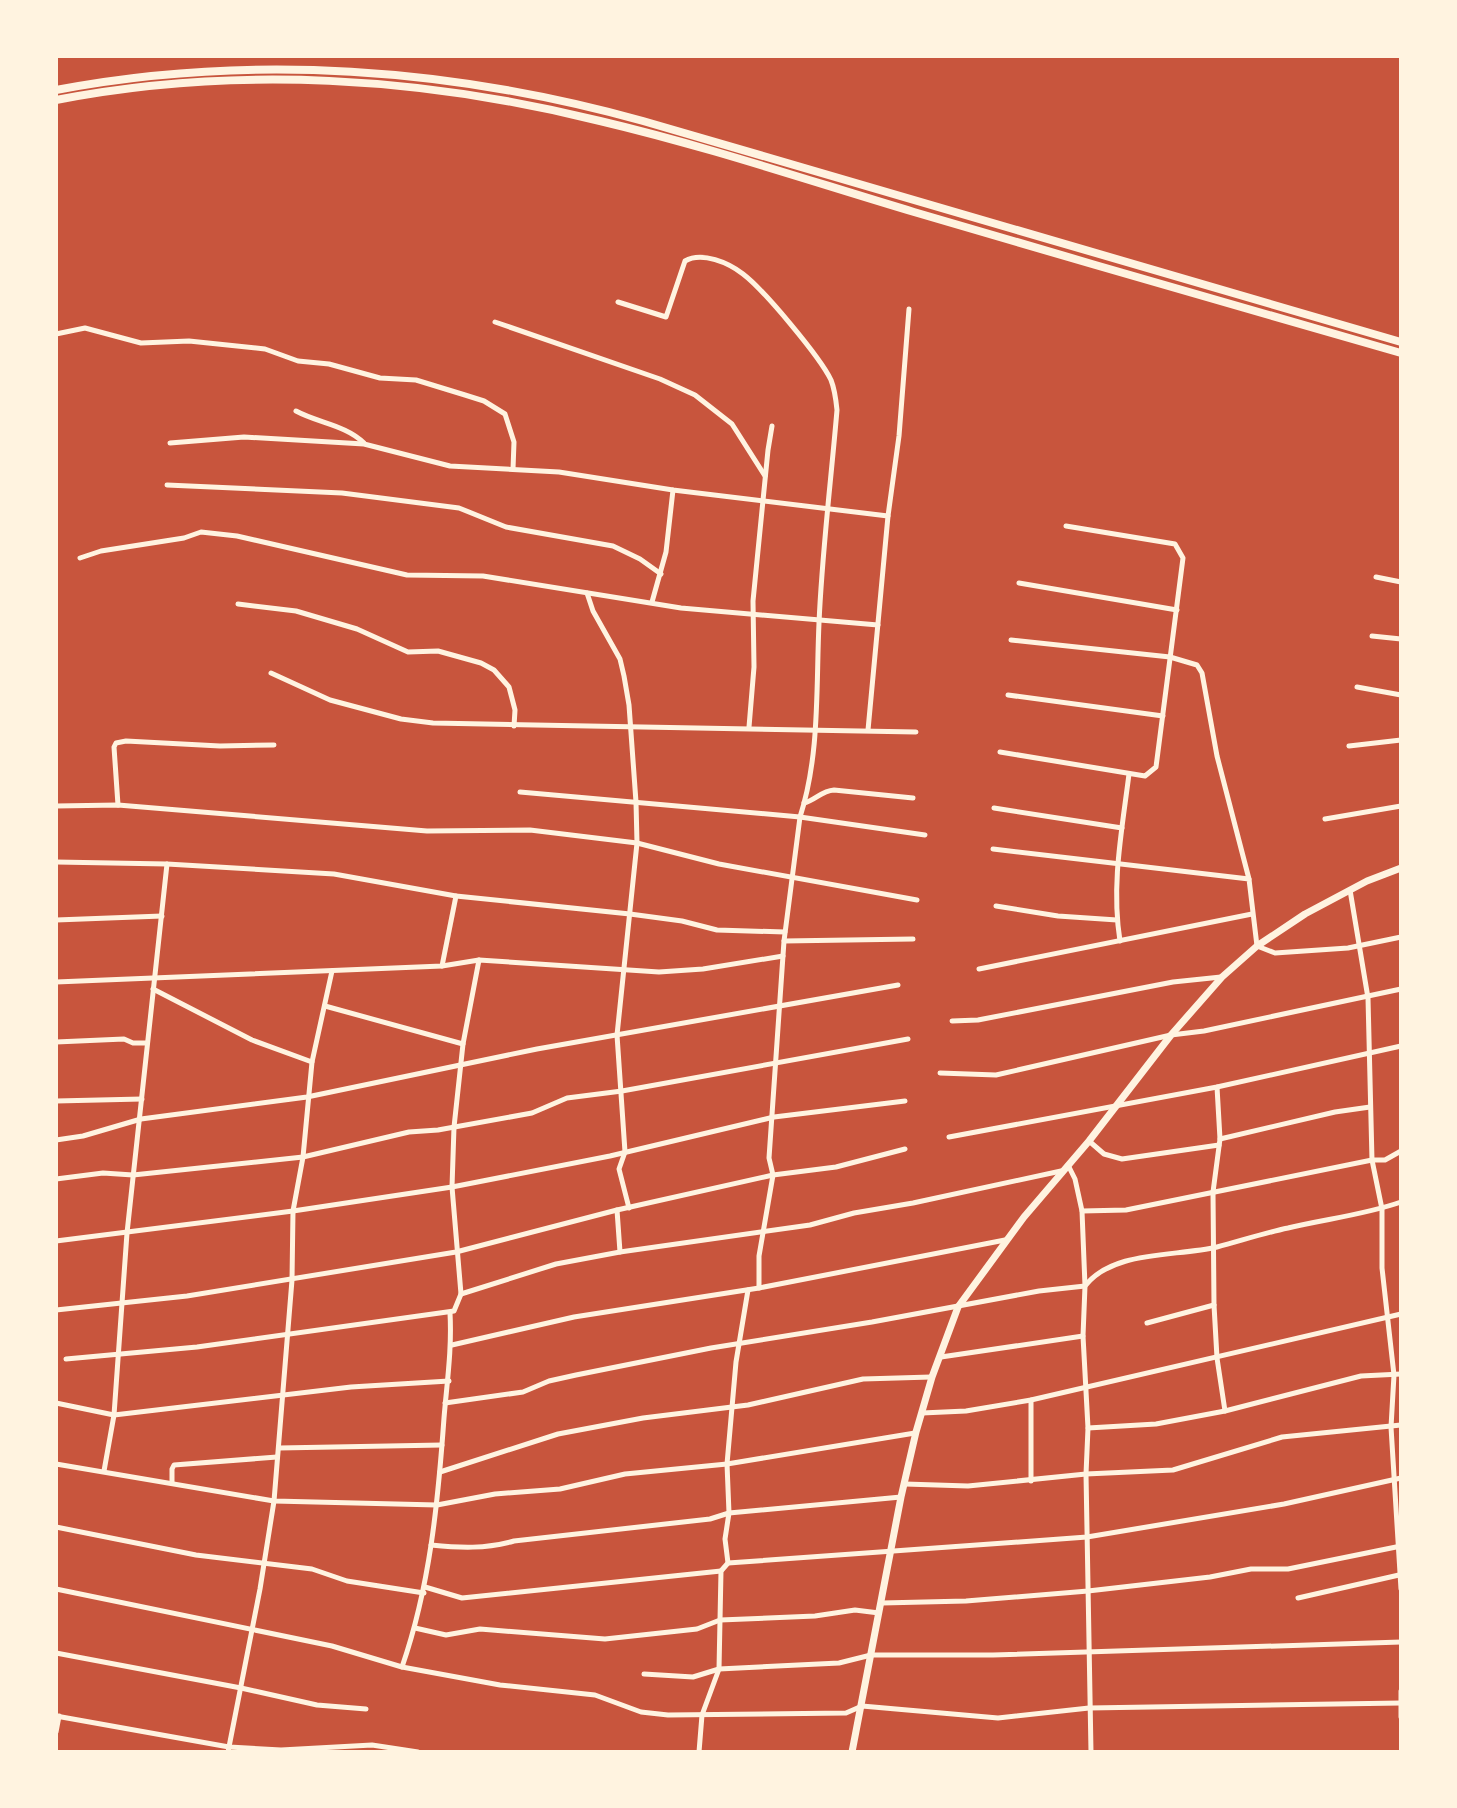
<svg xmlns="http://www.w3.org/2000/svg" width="1457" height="1808" viewBox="0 0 1457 1808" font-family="Overpass,sans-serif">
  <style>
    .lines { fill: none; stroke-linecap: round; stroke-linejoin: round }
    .minor { stroke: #fff3e0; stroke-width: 5 }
    .primary { stroke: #fff3e0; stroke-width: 7 }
    .trunk { stroke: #fff3e0; stroke-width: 8 }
  </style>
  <rect width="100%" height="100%" fill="#c8553d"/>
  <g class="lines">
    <g class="minor">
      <path d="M618,302L666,317L685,261C702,251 729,263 743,274C764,290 820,357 831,380C835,390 836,400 837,410C831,481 822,552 819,623C816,688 820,755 800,817L784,941L769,1158L773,1175L759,1256V1288"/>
      <path d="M495,322L660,379L695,395L732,424L765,476"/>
      <path d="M56,334L85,328L141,343L189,341L265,349L298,361L329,364L380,378L416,380L465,395L484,401L505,414L514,442L513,469"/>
      <path d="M296,411C318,423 346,425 364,443"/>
      <path d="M170,443L244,437L364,444L450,466L559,472L673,490L888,516"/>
      <path d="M167,485L342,493L459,508L506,527L613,546L640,559L661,574"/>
      <path d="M80,558L101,551L184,538L201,532L237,536L407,575L483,576L681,608L878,625"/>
      <path d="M1376,577L1401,582"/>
      <path d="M1019,583L1177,610"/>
      <path d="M587,593L593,611L620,659L624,676L629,705L636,802L637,843L617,1035L625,1152L619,1169L629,1208"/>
      <path d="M652,602L666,552L673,490"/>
      <path d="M238,604L296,611L357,629L408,652L438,651L481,663L494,670L509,687L515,710L514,726"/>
      <path d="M1372,636L1401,639"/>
      <path d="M1011,640L1170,657L1197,665L1202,673L1217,756L1249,879"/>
      <path d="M271,673L330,700L401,719L433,723L916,732"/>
      <path d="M1357,687L1401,695"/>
      <path d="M1008,695L1163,716"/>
      <path d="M749,727L754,667L753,601L768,450L772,426"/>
      <path d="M868,730L888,516L899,436L909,309"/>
      <path d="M1349,746L1401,740"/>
      <path d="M1000,752L1145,776L1156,767L1183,558L1175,544L1066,526"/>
      <path d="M520,792L800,817L925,835"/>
      <path d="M804,803C816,800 821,791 834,790L913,798"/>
      <path d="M118,805L114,747L116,743L126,741L220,746L274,745"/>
      <path d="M56,806L118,805L427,831L530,830L637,843L719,864L917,900"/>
      <path d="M994,808L1122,828"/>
      <path d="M1325,819L1401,806"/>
      <path d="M993,849L1249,879L1257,946L1275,953L1348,948L1401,937"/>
      <path d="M56,862L167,864L334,874L456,896L630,914L682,921L717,930L785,932"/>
      <path d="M1350,890L1368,998L1372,1160L1382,1209V1268L1394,1375L1391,1427L1401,1589"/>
      <path d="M996,906L1058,916L1117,920"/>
      <path d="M56,920L162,916"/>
      <path d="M784,941L913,939"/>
      <path d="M1120,941C1111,885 1122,830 1129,774"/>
      <path d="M442,966L456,896"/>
      <path d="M979,969L1252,914"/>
      <path d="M56,982L442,966L479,960L659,972L703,969L783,956"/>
      <path d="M153,989L252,1040L312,1062"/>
      <path d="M325,1006L463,1044"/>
      <path d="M952,1021L978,1020L1173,982L1221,977"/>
      <path d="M56,1042L124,1039L133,1043H147"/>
      <path d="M940,1073L996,1075L1171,1035L1204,1031L1401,989"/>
      <path d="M1217,1087L1220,1139L1213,1192L1214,1305L1217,1358L1225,1411"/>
      <path d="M56,1101L142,1099"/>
      <path d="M949,1137L1217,1087L1401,1046"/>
      <path d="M1220,1139L1335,1112L1370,1107"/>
      <path d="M56,1140L83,1136L141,1119L307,1097L537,1049L898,985"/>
      <path d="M1089,1141L1104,1154L1122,1159L1219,1145"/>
      <path d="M1068,1165L1075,1179L1082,1211L1085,1286L1083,1336L1088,1428L1086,1474L1091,1752"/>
      <path d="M56,1179L103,1173L133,1175L303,1157L409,1132L438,1130L532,1113L567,1098L622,1091L908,1039"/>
      <path d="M617,1210L620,1252"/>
      <path d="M1082,1211L1126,1210L1372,1160H1385L1401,1151"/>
      <path d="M56,1241L293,1211L452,1187L610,1156L774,1117L905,1101"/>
      <path d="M461,1294L556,1264L620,1252L810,1225L854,1213L913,1203L1061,1171"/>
      <path d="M56,1310L187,1296L456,1252L617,1210L773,1175L836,1167L905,1149"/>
      <path d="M1147,1323L1214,1305"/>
      <path d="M452,1345L574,1317L759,1288L1005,1240"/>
      <path d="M941,1357L1083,1336"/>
      <path d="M66,1359L197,1347L454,1311L461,1294L452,1187L454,1127L463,1044L479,960"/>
      <path d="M1031,1400V1481"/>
      <path d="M56,1403L114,1415L351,1387L449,1381"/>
      <path d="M445,1403L523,1392L549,1381L576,1375L711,1348L872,1322L1039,1291L1085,1286C1113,1250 1175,1257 1217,1247C1240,1241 1264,1233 1288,1228C1325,1219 1364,1215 1401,1202"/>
      <path d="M922,1413L966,1411L1031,1400L1401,1314"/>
      <path d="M1088,1428L1156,1424L1225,1411L1361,1376L1401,1374"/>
      <path d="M279,1448L442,1445"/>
      <path d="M56,1464L274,1501L437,1505L495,1494L560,1489L625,1474L727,1464L915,1433"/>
      <path d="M104,1471L114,1415L127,1233L167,864"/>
      <path d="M440,1472L558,1434L643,1418L748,1405L863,1379L931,1377"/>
      <path d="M172,1483V1469L174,1465L277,1457"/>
      <path d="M905,1484L968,1486L1086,1474L1173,1470L1282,1437L1401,1425"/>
      <path d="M56,1527L196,1555L312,1569L347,1581L424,1593"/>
      <path d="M431,1545C461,1548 485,1549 514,1541L710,1519L729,1513L901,1497"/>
      <path d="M728,1563L1087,1537L1284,1504L1401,1478"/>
      <path d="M425,1587L462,1598L721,1571"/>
      <path d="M56,1589L332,1646L402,1667L500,1685L595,1695L641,1712L668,1715L846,1713L862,1706L998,1718L1089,1708L1401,1703"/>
      <path d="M1298,1598L1399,1575"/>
      <path d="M882,1603L966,1601L1088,1591L1210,1577L1251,1569H1288L1401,1546"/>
      <path d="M415,1628L446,1635L480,1629L605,1639L697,1629L720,1620L815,1616L855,1610L879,1613"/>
      <path d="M56,1653L241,1688L317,1705L366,1709"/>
      <path d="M402,1667C430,1586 438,1502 444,1418C447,1382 452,1349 450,1313"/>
      <path d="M644,1674L693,1677L719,1669L839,1663L871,1655H993L1401,1642"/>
      <path d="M1401,1691V1717"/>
      <path d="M56,1716L229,1747L281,1750L372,1745L418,1752"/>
      <path d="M56,1732L59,1716"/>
      <path d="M228,1752L260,1589L274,1501L292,1280L293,1211L303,1157L312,1062L332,971"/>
      <path d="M699,1752L702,1715L719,1669L721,1571L728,1563L725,1539L729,1513L727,1464L736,1362L748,1290"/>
    </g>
    <path class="primary" d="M852,1752L901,1497L916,1432L932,1377L958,1307L1024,1217L1089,1141L1171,1035L1222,977L1257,946L1305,914L1367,881L1401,868"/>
    <g class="trunk">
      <path d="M56,90C251,53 452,68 643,121L1401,342"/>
      <path d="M56,100C236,65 423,77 600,121C706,146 810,181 914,212C1076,260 1239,306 1401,353"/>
    </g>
  </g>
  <rect width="1457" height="1808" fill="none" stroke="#fff3e0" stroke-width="116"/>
</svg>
